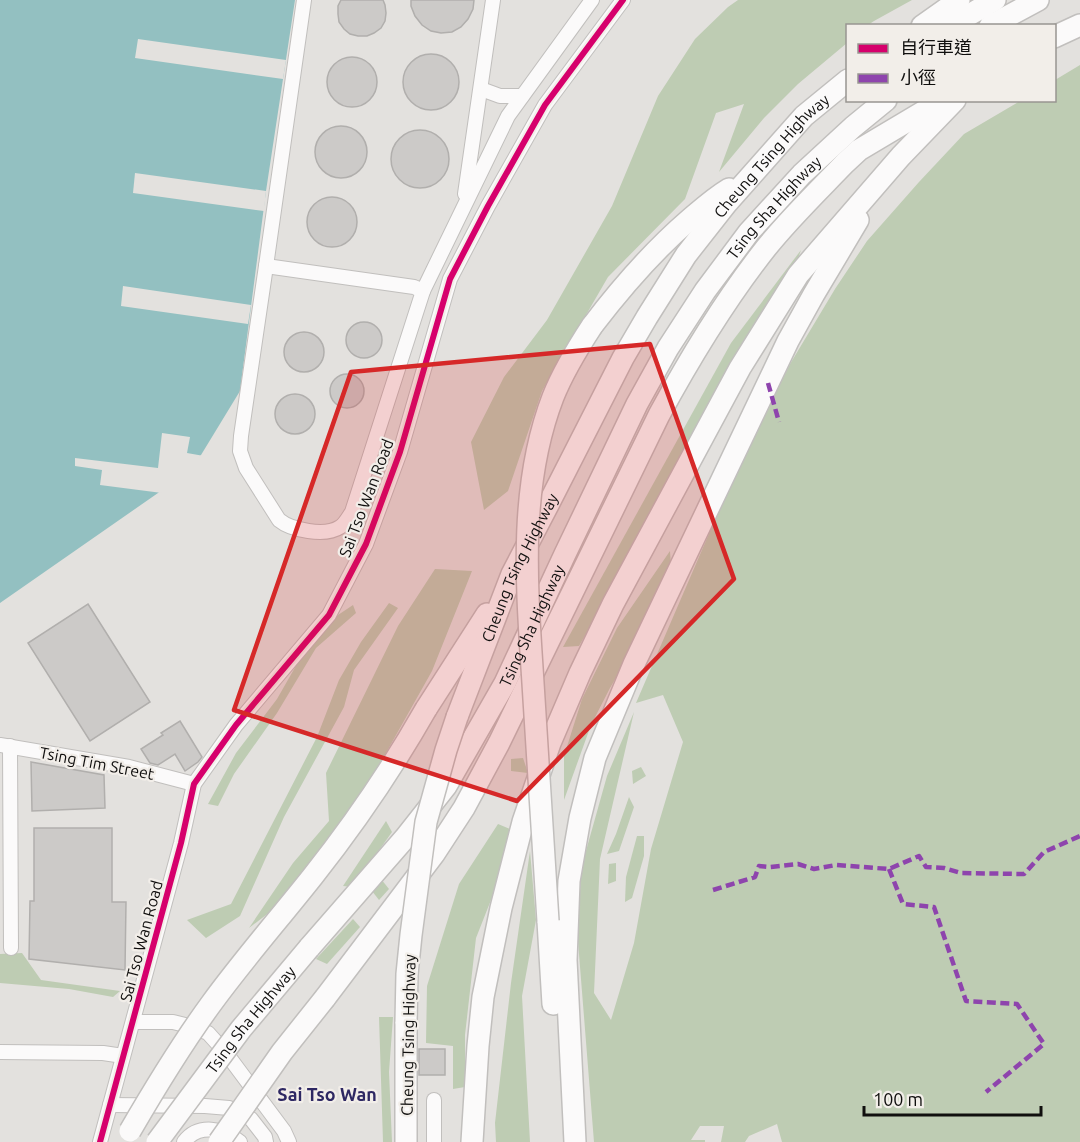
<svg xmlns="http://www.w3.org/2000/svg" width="1080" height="1142" viewBox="0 0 1080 1142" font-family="Ubuntu,'Noto Sans TC',sans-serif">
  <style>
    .forest { fill: #beccb3 }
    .water { fill: #93c0c1 }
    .pier { fill: #e3e1de }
    .building { fill: #cccac8; stroke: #b1afad; stroke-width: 1.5 }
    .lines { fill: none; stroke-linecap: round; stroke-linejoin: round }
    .minor-casing { stroke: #c1bfbd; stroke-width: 16 }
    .highway-casing { stroke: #c1bfbd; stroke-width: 24 }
    .minor { stroke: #fbfafa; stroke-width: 14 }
    .highway { stroke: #fbfafa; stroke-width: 21 }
    .highway-bridge-casing { stroke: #c1bfbd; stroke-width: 24; stroke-linecap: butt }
    .highway-bridge { stroke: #fbfafa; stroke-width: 21 }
    .quiet { stroke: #8e44ad; stroke-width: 4.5; stroke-dasharray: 9 4.5; stroke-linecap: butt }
    .cycleway-casing { stroke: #f2eee9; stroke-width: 10 }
    .cycleway { stroke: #d6006c; stroke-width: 6 }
    .marked { fill: #d62828; fill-opacity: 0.2; stroke: #d62828; stroke-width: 4.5; stroke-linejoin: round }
    .labels { text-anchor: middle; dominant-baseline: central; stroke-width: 4.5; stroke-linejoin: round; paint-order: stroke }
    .street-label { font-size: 16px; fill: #100f0e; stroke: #f2eee9 }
    .neighbourhood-label { font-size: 18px; font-weight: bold; fill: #2e2863; stroke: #f2eee9 }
  </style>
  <rect width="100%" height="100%" fill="#e3e1de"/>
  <g class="forest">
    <path d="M738,0H912L874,21L868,25L848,26L847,43L798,84L764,118L719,172L744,104L716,113L685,199L608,277L542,391L508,491L484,510L471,442L504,377L547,320L612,206L658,96L695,39L728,7Z"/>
    <path d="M1080,65V1142H782L777,1124L749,1136L745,1142H721L724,1126H700L691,1140H705V1142H594L577,929L582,865L607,776L634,712L600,859L594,993L611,1020L634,943L651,849L683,742L663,695L636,703L727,492L790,364L835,289L867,241L919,182L964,134L1020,101L1054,100L1055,80Z"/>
    <path d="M801,250L790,281L579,646L563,647L731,343Z"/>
    <path d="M670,551L671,566L634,647L610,688L591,725L564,800V756L582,699L617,628Z"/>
    <path d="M435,569L472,571L432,671L350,817L297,891L249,928L293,863L329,821L326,773L398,626Z"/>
    <path d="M389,603L398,608L354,670L344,707L284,817L240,916L206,938L187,920L231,904L317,737L339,680L361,642Z"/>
    <path d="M353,605L356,613L316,648L277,713L234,774L218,806L208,804L236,753L277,699L317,629Z"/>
    <path d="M523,758L528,773L511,771V759Z"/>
    <path d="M641,767L646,776L633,784L632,771Z"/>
    <path d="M629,797L634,807L619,851L607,854L616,834Z"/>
    <path d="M386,821L392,832L353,887L343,886Z"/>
    <path d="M498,824L510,829L502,872L476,938L465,1035V1087L453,1089V1046L426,1043L427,986L459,884Z"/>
    <path d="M637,836H644V856L632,898L625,902L626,877Z"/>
    <path d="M530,851L536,920L522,996L530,1142H496L495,1123L511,983Z"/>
    <path d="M616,863V881L608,884L609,864Z"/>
    <path d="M381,879L389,889L379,900L372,891Z"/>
    <path d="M353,919L360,927L327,964L316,959Z"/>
    <path d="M22,953L41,980L120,991L113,997L69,989L0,983V954Z"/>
    <path d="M379,1017H393L389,1072L392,1142H383Z"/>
  </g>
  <path class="water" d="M0,0H295L266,191L240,391L201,455L158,493L0,603Z"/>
  <g class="pier">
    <path d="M138,39L286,60L283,79L135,58Z"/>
    <path d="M135,173L266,191L264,211L133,193Z"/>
    <path d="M123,286L251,305L248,324L121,306Z"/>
    <path d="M162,433L190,437L187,453L204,456L162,493L100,485L102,470L75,466V458L158,468Z"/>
  </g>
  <g class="building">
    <path d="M341,0H383L385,5L386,13L385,21L381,28L374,33L367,36H358L350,34L344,29L339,22L338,14V6Z"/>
    <path d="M411,0H474L473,9L468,19L461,27L452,32L441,33L431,31L422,25L415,16L411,6Z"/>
    <circle cx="431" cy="82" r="28"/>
    <circle cx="352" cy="82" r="25"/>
    <circle cx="341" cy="152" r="26"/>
    <circle cx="420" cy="159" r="29"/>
    <circle cx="332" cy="222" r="25"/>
    <circle cx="364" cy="340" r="18"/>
    <circle cx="304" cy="352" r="20"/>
    <circle cx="347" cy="391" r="17"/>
    <circle cx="295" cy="414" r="20"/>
    <path d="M88,604L150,702L90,741L28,643Z"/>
    <path d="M180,721L202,757L198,762L185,771L175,754L158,765L150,763L141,749L163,735L161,733Z"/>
    <path d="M31,762L104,775L105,808L32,811Z"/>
    <path d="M34,828H112V902H126L125,970L29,959L30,901H34Z"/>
    <rect x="419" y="1049" width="26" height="26"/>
  </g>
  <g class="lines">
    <defs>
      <g id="minor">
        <path d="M304,0L266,266L414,287L423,291"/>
        <path d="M481,89L500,96H522"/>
        <path d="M465,194L493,0"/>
        <path d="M266,266L241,436L240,451L246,468L279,520C291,530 325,537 340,527C345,524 349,516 352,512L423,291L508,116L592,0"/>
        <path d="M0,745L129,767L194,784"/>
        <path d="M10,746L11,948"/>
        <path d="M133,1022H173L189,1026L208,1033L226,1053L284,1131L289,1142"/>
        <path d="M0,1052L103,1053L123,1056"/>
        <path d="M110,1105L205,1106L229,1108L251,1119L265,1137L266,1142"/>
        <path d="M100,1142L181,843L194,784L236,725L329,615L366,544L400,452L450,279L488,206L545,105L623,0"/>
        <path d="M184,1142C198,1123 224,1128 240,1142"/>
        <path d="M434,1142V1100"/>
      </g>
      <g id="highway">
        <path d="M922,26L959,0"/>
        <path d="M950,26L995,0"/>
        <path d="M990,26L1038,0"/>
        <path d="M1054,37L1080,25"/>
        <path d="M592,326C621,288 653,251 689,220C702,209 714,198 729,189"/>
        <path d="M426,709L487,614"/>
        <path id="s1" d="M457,717L512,574L548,505L623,358L647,317L686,255L726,204L804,116L848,80"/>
        <path d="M548,921L553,1004"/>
        <path id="s2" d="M309,948L405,838L446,786L505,683L565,554L637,404L668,348L705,291L749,232L802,174L853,127L886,100"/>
        <path d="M325,998L434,854L464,808L499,743L659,415C691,356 725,300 766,248C790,218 818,191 845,163L859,150L943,100"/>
        <path d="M406,1022V1142"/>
        <path d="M472,1142L478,1046L483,997L501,908L523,822L550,743L580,673L613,604L740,368L798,275L901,156L955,100"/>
        <path d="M575,1142L566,960L569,881L580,818L595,758L634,664L788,341L814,294L858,220"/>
      </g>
    </defs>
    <use href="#minor" class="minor-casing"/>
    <use href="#highway" class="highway-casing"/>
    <use href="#minor" class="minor"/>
    <use href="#highway" class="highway"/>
    <defs>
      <g id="highway-bridge">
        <path d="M548,921C543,847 539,773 534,699C528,599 516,493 553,397C563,372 577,349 592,326"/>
        <path d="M406,1022L407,974L411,935L426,822L446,750L457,717"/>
        <path d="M130,1131C155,1088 181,1045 211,1004C243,960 279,919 313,876C355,823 393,767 426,709"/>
        <path id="s3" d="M157,1142L241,1029L309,948"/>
        <path d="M219,1142L282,1052L325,998"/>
      </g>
    </defs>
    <use href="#highway-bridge" class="highway-bridge-casing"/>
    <use href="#highway-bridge" class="highway-bridge"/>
    <g class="quiet">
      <path d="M768,383L779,422"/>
      <path d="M889,869L903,904L934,907L966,1001L1017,1004L1044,1044L986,1092"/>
      <path d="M713,890L755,877L759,866L770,867L798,864L814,869L836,865L889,869L919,856L926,867L944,868L961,873L1024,874L1044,852L1080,836"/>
    </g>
    <defs>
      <path id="cycleway" d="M100,1142L181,843L194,784L236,725L329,615L366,544L400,452L450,279L488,206L545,105L623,0"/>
    </defs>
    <use href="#cycleway" class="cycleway-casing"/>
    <use href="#cycleway" class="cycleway"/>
  </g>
  <path class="marked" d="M650,344L734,579L517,801L234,710L351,372Z"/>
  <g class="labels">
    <g class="street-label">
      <text stroke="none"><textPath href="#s1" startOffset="648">Cheung Tsing Highway</textPath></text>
      <text stroke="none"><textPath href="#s2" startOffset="880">Tsing Sha Highway</textPath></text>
      <text transform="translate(366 498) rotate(-69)">Sai Tso Wan Road</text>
      <text stroke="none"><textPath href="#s1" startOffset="162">Cheung Tsing Highway</textPath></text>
      <text stroke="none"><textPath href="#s2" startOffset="394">Tsing Sha Highway</textPath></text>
      <text transform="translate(97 763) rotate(11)">Tsing Tim Street</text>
      <text transform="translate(141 941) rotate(-75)">Sai Tso Wan Road</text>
      <text stroke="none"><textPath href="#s3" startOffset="154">Tsing Sha Highway</textPath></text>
      <text transform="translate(408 1035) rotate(-89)">Cheung Tsing Highway</text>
    </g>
    <g class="neighbourhood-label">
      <text x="327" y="1094">Sai Tso Wan</text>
    </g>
  </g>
  <rect x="846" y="24" width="210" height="78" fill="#f2eee9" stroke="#989591" stroke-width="1.5"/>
  <rect x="858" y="44" width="30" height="9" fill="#d6006c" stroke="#989591" stroke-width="1.5"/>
  <text x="900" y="54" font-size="18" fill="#100f0e">自行車道</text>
  <rect x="858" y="74" width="30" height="9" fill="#8e44ad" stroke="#989591" stroke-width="1.5"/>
  <text x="900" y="84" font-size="18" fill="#100f0e">小徑</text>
  <path d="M864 1106v9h177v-9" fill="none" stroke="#100f0e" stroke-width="3"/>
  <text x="873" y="1106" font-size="18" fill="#100f0e" stroke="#f2eee9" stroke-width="4.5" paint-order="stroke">100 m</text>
</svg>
